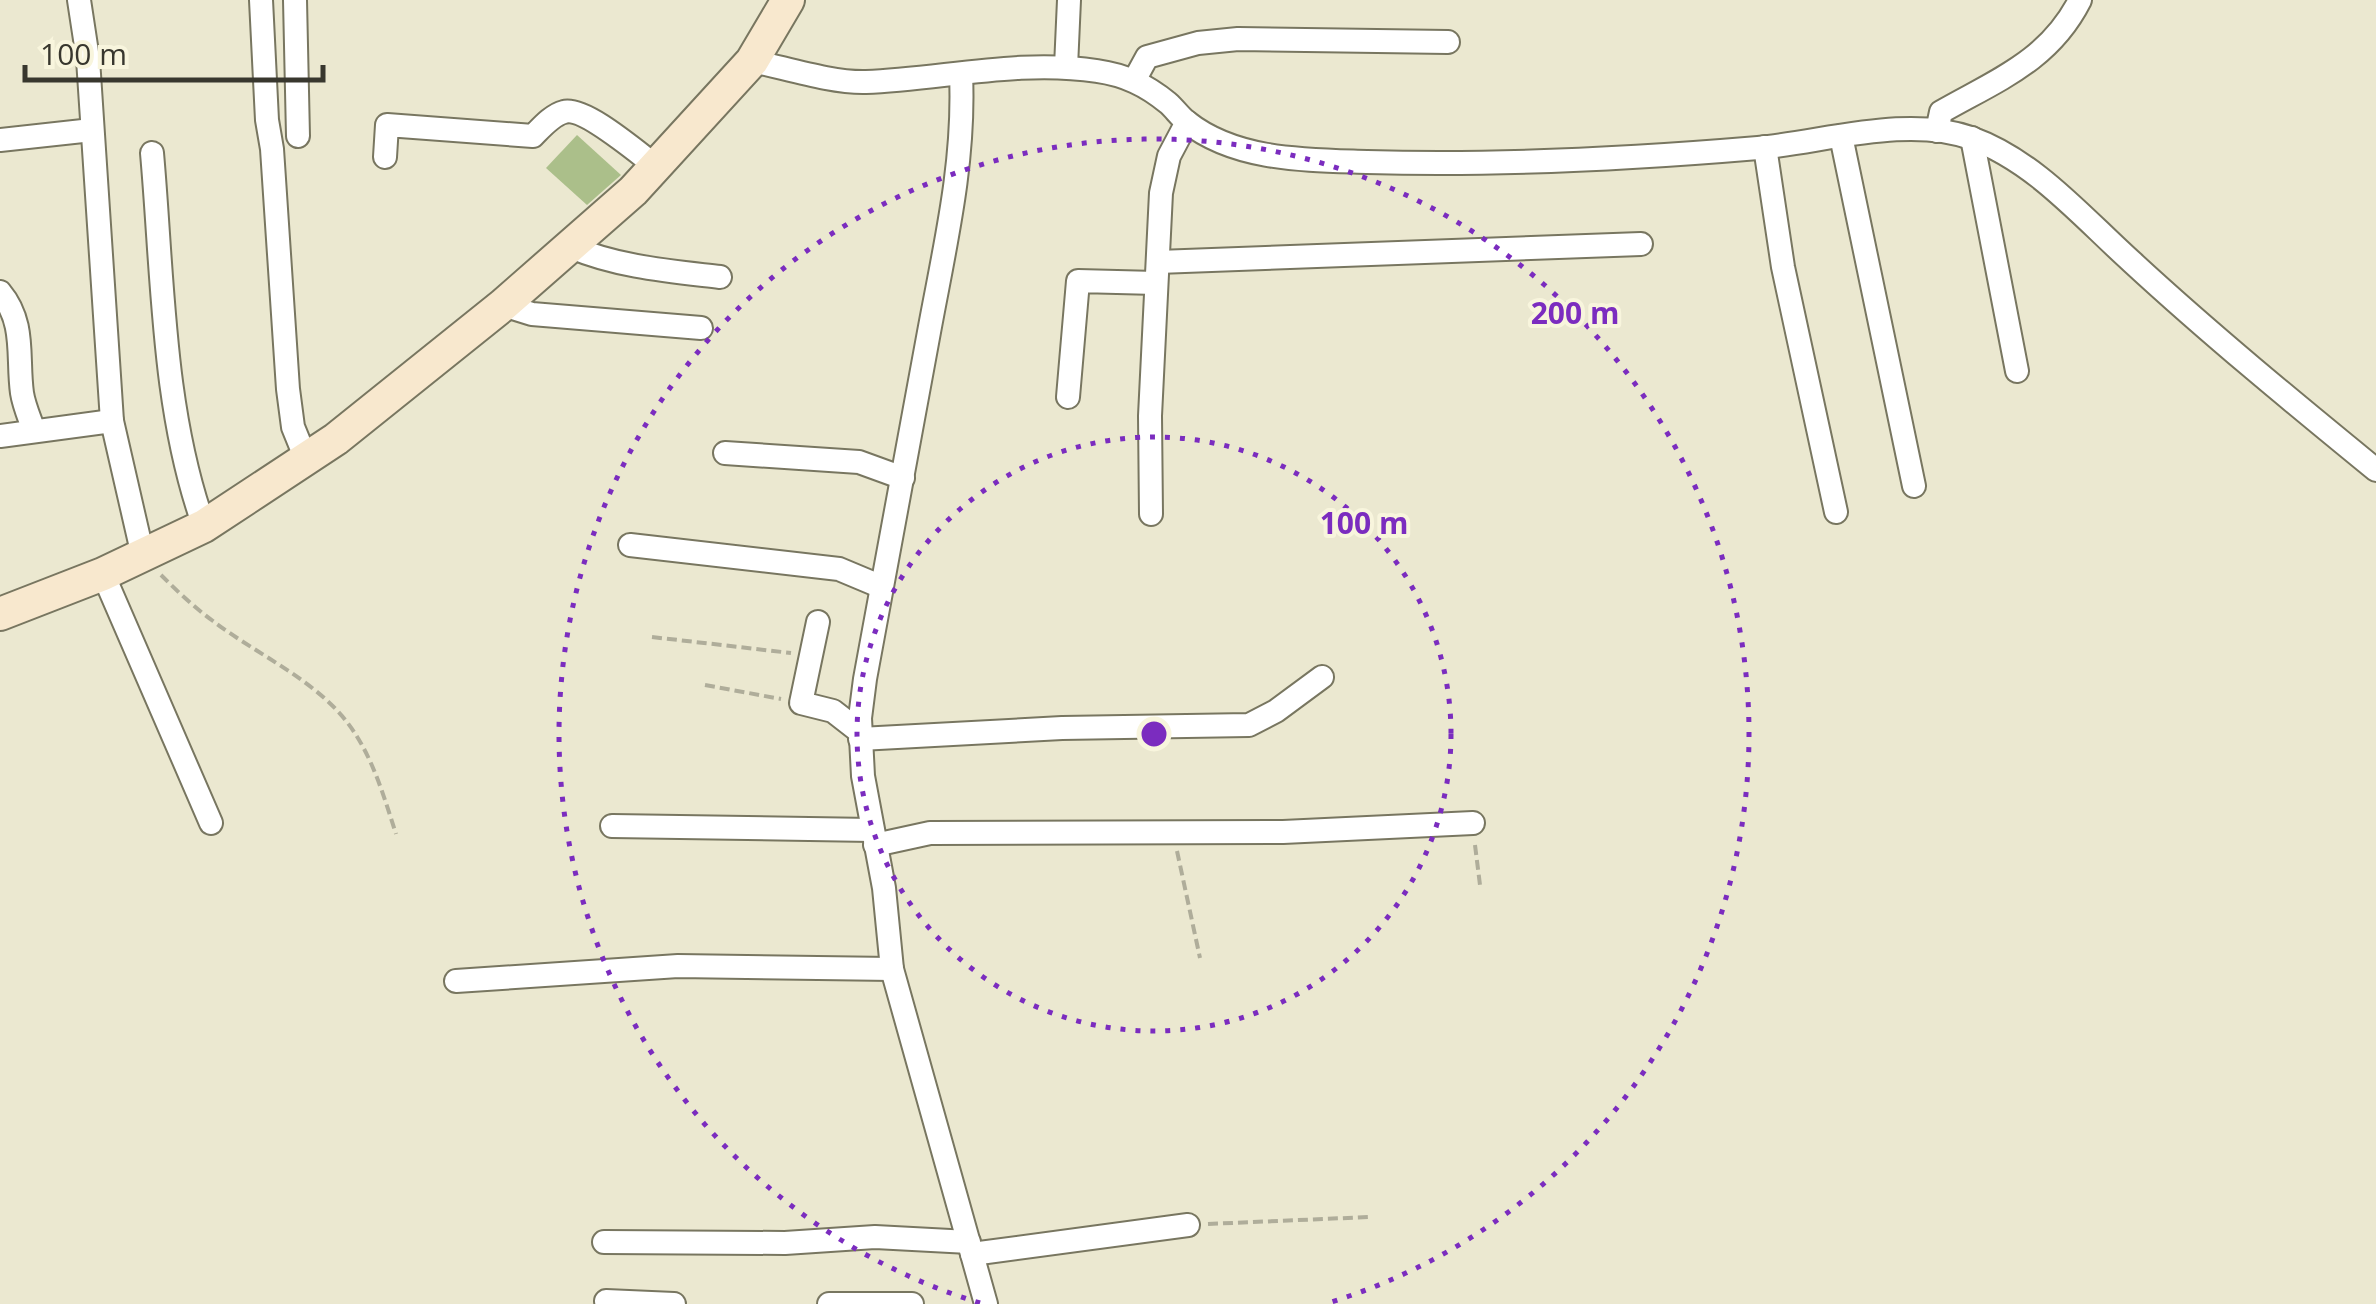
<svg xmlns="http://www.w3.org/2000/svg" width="2376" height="1304" viewBox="0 0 2376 1304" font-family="'Open Sans',sans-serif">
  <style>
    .building { fill: #abbf8a }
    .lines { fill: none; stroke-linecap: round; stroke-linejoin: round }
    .street-casing { stroke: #787660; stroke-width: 26 }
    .secondary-casing { stroke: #787660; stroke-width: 36 }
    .path { stroke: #afad9a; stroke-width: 4; stroke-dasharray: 10 5; stroke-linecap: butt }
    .street { stroke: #fff; stroke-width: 22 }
    .secondary { stroke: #f8e8ce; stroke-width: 32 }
    .ring { fill: none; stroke: #7b2cbf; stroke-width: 5; stroke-dasharray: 5 10 }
    .centre { fill: #7b2cbf; stroke: #f8f5dd; stroke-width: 5 }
    .ring-label { font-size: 30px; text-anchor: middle; font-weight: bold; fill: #7b2cbf; stroke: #f8f5dd; stroke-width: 8; stroke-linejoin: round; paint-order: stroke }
  </style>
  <rect width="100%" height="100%" fill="#ebe8d0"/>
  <path class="building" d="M577,135L621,175L587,205L546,168Z"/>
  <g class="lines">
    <defs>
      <g id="street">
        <path d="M79,0L88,59L112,421L143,556"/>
        <path d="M261,0L267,120L272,149L288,389L293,427L306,459"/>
        <path d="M295,0L298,136"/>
        <path d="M752,61C786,68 832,83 866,82C942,79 1020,59 1097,71C1125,75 1146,85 1168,103C1175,109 1180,117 1187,122C1236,161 1307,160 1367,162C1498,166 1628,159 1758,148C1824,142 1907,115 1971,138C2035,161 2082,217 2132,262C2210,334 2294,403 2376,470"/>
        <path d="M1066,67L1069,0"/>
        <path d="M961,74C965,163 945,245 929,332C907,447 887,563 865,679L860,718L863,776L884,888L892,969L986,1304"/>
        <path d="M1135,79L1147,57L1198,43L1238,39L1448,42"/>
        <path d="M1937,131L1941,112C1997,80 2049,61 2080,0"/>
        <path d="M1841,136L1914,486"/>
        <path d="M1972,138L2017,371"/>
        <path d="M0,140L92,130"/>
        <path d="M1765,147L1783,267L1836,512"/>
        <path d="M152,153C163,276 162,409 204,526"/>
        <path d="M385,157L387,125L533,136C541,128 552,115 564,112C584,106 639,154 657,167"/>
        <path d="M571,247C618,267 669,271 720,277"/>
        <path d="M1158,262L1641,244"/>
        <path d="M0,292C26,323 17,357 22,393C24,406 30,419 34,431"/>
        <path d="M503,305L532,314L701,328"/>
        <path d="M1068,397L1078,281L1156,283"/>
        <path d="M0,436L112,421"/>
        <path d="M725,453L859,462L903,478"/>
        <path d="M1151,514L1150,416L1161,193L1169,156L1187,122"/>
        <path d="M630,545L839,569L882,587"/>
        <path d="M103,574L211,823"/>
        <path d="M818,622L801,703L833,711L860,732"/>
        <path d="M860,739L1062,728L1249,725L1276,711L1322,677"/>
        <path d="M612,826L872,830"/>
        <path d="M875,845L930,833L1283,832L1473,823"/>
        <path d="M456,981L678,966L892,969"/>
        <path d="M604,1242L785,1243L875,1237L969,1242"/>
        <path d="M972,1254L1188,1225"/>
        <path d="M606,1301L674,1304"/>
        <path d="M829,1304H912"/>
      </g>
      <path id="secondary" d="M0,614L103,574L204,526L336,439L503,305L633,191L752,61L788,0"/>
    </defs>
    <use href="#street" class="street-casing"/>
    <use href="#secondary" class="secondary-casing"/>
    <g class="path">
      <path d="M161,575C177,591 195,608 213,621C260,657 324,683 356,735C375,765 385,800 396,834"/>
      <path d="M652,637L791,653"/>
      <path d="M705,685L781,699"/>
      <path d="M1475,845L1480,885"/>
      <path d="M1177,851L1200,958"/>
      <path d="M1208,1224L1369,1217"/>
    </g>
    <use href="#street" class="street"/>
    <use href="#secondary" class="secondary"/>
  </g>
  <g class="ring">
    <circle cx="1154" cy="734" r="297"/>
    <path d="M980 1303A595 595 0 1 1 1328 1303"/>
  </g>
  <circle cx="1154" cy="734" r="15" class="centre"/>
  <g class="ring-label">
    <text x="1575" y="324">200 m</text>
    <text x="1364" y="534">100 m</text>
  </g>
  <path d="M25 65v15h298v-15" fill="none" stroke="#38372e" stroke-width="5"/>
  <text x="40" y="65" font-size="30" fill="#38372e" stroke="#f8f5dd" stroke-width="8" paint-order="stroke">100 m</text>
</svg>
